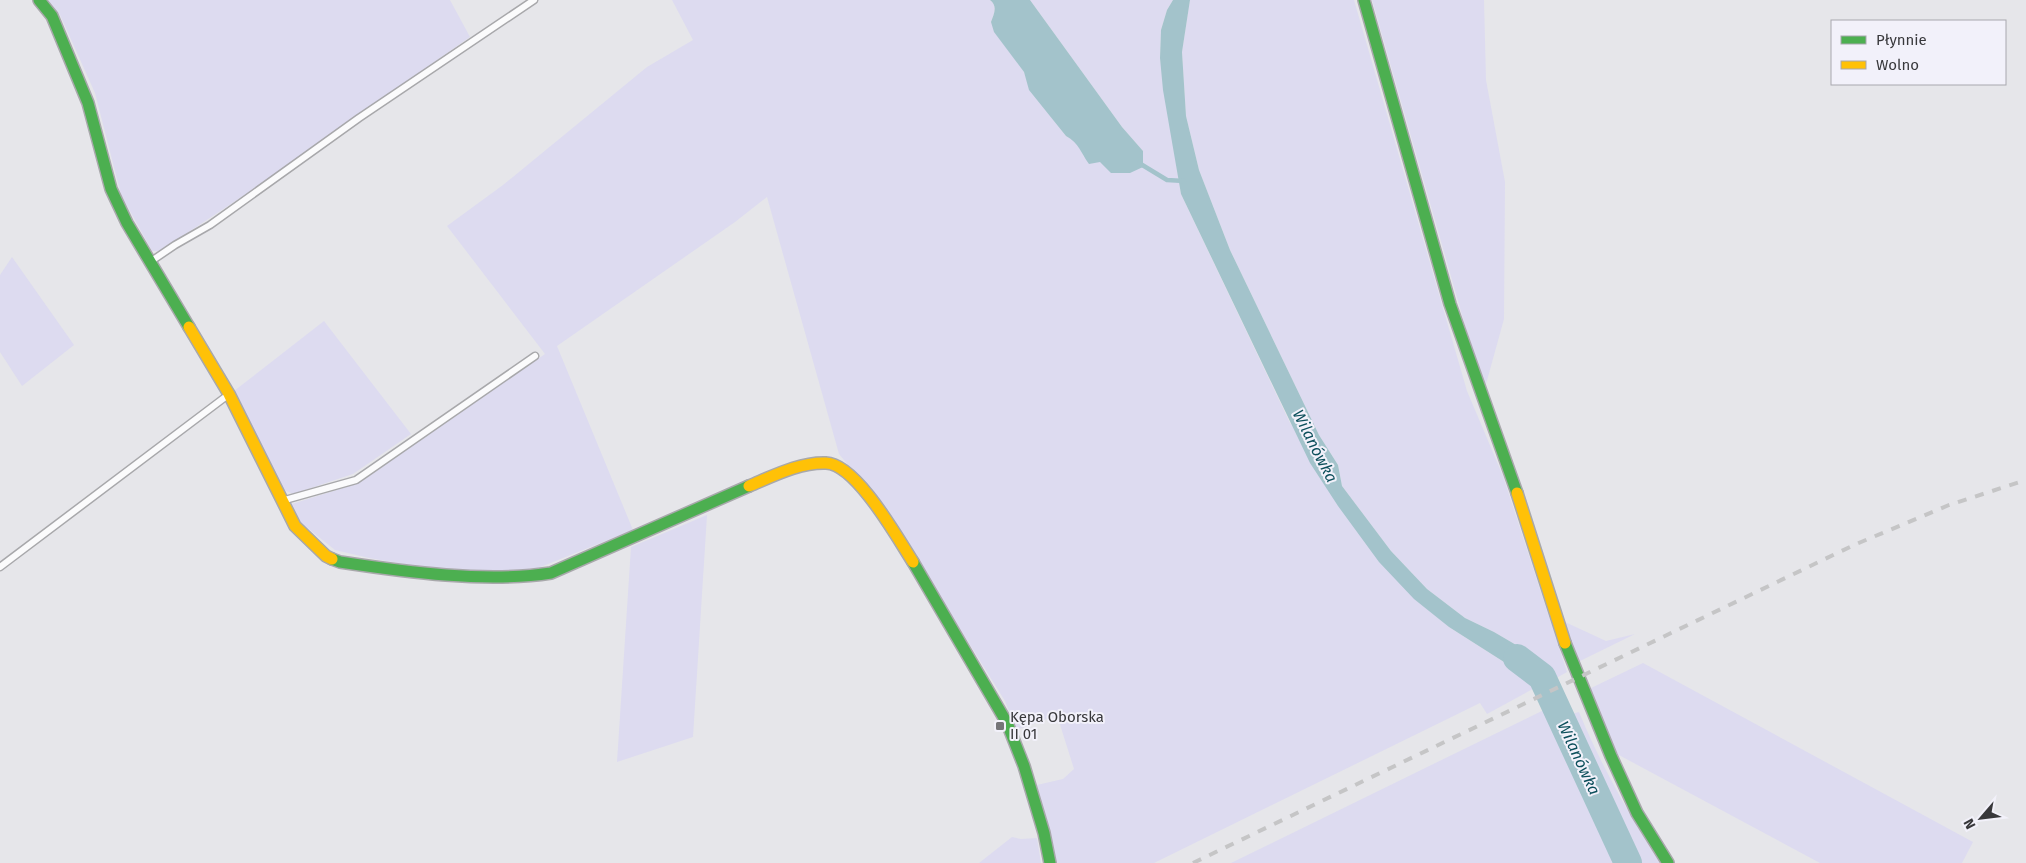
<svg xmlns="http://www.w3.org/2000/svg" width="2026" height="863" viewBox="0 0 2026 863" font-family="'Fira Sans',sans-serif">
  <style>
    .green { fill: #dddbf0 }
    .water { fill: #a3c3cb }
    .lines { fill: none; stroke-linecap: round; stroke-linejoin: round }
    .stream { stroke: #a3c3cb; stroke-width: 4.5 }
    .river { stroke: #a3c3cb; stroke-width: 28 }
    .lane-casing { stroke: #a8a8ab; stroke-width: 9 }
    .fast-casing { stroke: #a8a8ab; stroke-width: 14 }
    .slow-casing { stroke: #a8a8ab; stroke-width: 14 }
    .lane { stroke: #fbfbfc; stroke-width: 6 }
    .fast { stroke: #4caf50; stroke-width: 11 }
    .slow { stroke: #ffc107; stroke-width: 11 }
    .rail { stroke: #c5c5c6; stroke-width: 4; stroke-dasharray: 9 9; stroke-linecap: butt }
    .poi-dot { fill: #757578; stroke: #f2f1fa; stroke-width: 2 }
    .labels { text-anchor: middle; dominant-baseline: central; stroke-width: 4; stroke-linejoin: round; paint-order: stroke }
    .poi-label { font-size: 15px; fill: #38383b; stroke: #f2f1fa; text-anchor: start }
    .water-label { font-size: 16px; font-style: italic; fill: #0c4f5b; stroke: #f2f1fa }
  </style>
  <rect width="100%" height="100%" fill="#e6e6ea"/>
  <g class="green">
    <path d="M48,0H450L470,37L249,192L160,251H152L121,195L95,93L60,15Z"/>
    <path d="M672,0H990C998,6 994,14 991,22L1024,72L1030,90L1066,136C1076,141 1080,146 1084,157L1143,151L1122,127L1030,0H1173L1167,10L1161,30L1160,58L1181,194L1290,423L1449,627L1540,685L1487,714L1480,703L1154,863H1056L1037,785L1063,779L1074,769L1057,715L1016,730L1005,701L887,512L839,454L767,197L735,222L557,346L633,530L538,568L468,575L369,558L335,550L300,522L292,504L359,483L545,354L447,226L503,185L647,67L693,40Z"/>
    <path d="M1190,0H1354L1467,391L1503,476L1567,672L1551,681L1528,652L1494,632L1465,618L1427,589L1391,551L1342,486L1338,465L1319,435L1230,250L1199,170L1186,116L1182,52Z"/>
    <path d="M1372,0H1484L1486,80L1505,182L1504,319L1486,384L1480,378Z"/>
    <path d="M12,257L74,345L22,386L0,352V275Z"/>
    <path d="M324,321L411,434L353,474L293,494L284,490L234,391Z"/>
    <path d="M707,515L693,737L617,762L631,547Z"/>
    <path d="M1565,622L1606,641L1635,634L1578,662Z"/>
    <path d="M1643,663L1973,842L1962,863H1820L1617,754L1589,689Z"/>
    <path d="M1558,703L1565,716L1579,712C1601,765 1629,815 1660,863H1231Z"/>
    <path d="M1012,837L1021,839L1037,838L1041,863H979Z"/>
  </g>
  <g class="water">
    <path d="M990,0H1030L1122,127L1143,151V167L1130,173H1111L1100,162L1089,164C1081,153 1079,143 1066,136L1029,90L1024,72L994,32L991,22C994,14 998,6 990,0Z"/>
    <path d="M1173,0H1190L1182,52L1186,116L1199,170L1230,250L1319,435L1338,465L1342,486L1391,551L1427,589L1465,618L1494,632L1528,652L1551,681L1540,685L1449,627L1414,599L1379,562L1338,506L1310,463L1181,194L1163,90L1160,58L1161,30L1167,10Z"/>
  </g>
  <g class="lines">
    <path class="stream" d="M1139,163L1167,180L1184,181"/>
    <path class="river" d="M1517,658L1542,677L1628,863"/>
    <defs>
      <g id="lane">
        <path d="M150,262L175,245L210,225L359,118L534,0"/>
        <path d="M285,500L356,480L535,356"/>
        <path d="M0,567L228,395"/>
      </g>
      <g id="fast">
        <path d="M39,0L52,16L88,103L111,189L127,223L189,327"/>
        <path d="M1364,0L1450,304L1517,493"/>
        <path d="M332,559L340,562C406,572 486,583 551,573L749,486"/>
        <path d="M913,562L1007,723L1024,766L1044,833L1050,863"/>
        <path d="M1565,643L1611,756L1637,813L1668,863"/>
      </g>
      <g id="slow">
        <path d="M189,327L229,394L295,526L326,556L332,559"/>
        <path d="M749,486C773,476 800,462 826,463C856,464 897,537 913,562"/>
        <path d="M1517,493L1565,643"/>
      </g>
    </defs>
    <use href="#lane" class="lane-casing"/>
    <use href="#fast" class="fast-casing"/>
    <use href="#slow" class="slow-casing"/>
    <use href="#lane" class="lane"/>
    <use href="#fast" class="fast"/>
    <use href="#slow" class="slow"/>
    <path class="rail" d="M1193,863L1854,545L1949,505L2026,480"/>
  </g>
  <rect class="poi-dot" x="995" y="721" width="10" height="10" rx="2.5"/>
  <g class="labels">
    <g class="poi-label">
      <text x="1010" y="717">Kępa Oborska<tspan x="1010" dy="17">II 01</tspan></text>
    </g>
    <g class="water-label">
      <text transform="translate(1315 446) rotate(63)">Wilanówka</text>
      <text transform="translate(1579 758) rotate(65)">Wilanówka</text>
    </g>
  </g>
  <rect x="1831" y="20" width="175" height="65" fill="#f2f1fa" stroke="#a8a7ae"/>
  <rect x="1841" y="36" width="25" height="8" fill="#4caf50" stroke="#a8a7ae"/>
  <text x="1876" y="45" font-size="15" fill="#38383b">Płynnie</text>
  <rect x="1841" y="61" width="25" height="8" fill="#ffc107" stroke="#a8a7ae"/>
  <text x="1876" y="70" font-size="15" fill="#38383b">Wolno</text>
  <g transform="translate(1981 818) rotate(242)" stroke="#f2f1fa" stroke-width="4" paint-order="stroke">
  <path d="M0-4L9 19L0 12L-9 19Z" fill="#38383b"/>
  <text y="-8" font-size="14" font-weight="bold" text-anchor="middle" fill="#38383b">N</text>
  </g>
</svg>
